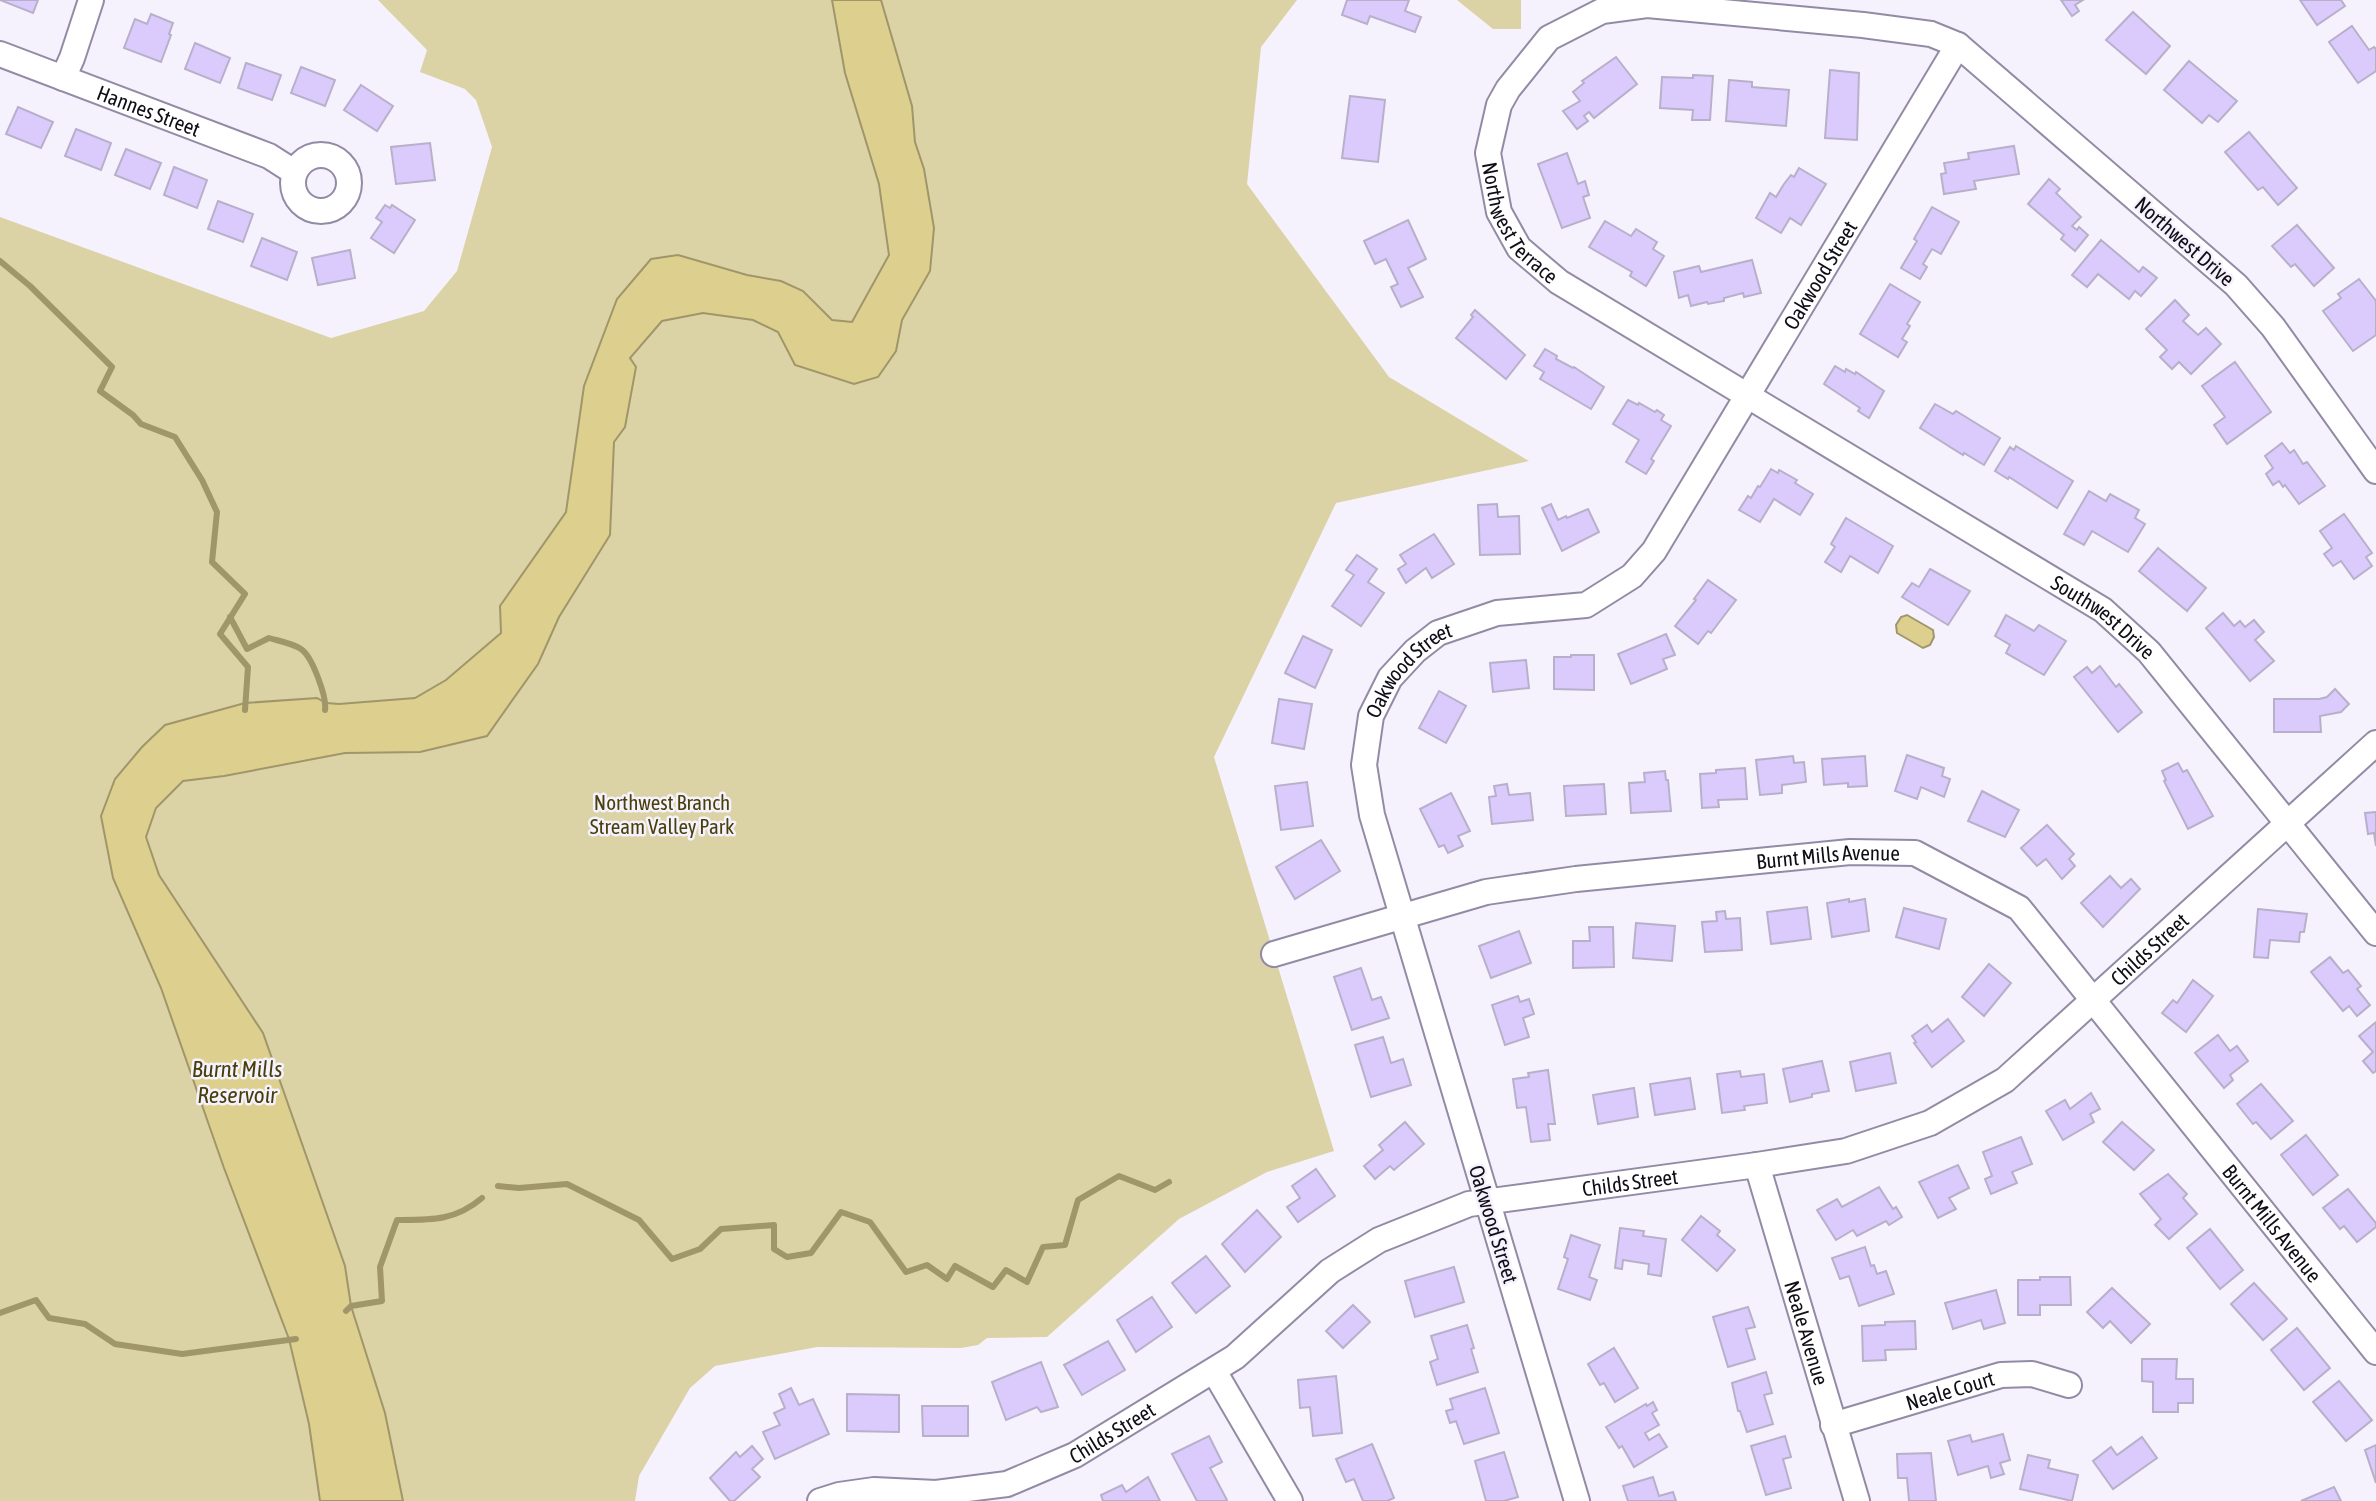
<svg xmlns="http://www.w3.org/2000/svg" width="2376" height="1501" viewBox="0 0 2376 1501" font-family="'Asap Condensed',sans-serif">
  <style>
    .green { fill: #dbd2a6 }
    .water { fill: #ddd08e; stroke: #a0966a; stroke-width: 2 }
    .lines { fill: none; stroke-linecap: round; stroke-linejoin: round }
    .stream { stroke: #a0966a; stroke-width: 6 }
    .building { fill: #dbcbfd; stroke: #b8b0cb; stroke-width: 2 }
    .street-casing { stroke: #938ba5; stroke-width: 28 }
    .street { stroke: #fff; stroke-width: 24 }
    .labels { text-anchor: middle; dominant-baseline: central; stroke-width: 5; stroke-linejoin: round; paint-order: stroke }
    .street-label { font-size: 21px; fill: #100d16; stroke: #f5f2fd }
    .park-label { font-size: 21px; fill: #483f09; stroke: #f5f2fd }
    .water-label { font-size: 23px; font-style: italic; fill: #473e08; stroke: #f5f2fd }
  </style>
  <rect width="100%" height="100%" fill="#f5f2fd"/>
  <g class="green">
    <path d="M378,0H1297L1261,47L1247,184L1389,377L1529,461L1336,503L1214,757L1334,1151L1267,1172L1179,1219L1047,1337L987,1338L978,1345L961,1348L817,1347L715,1366L690,1388L639,1476L635,1501H0V217L331,338L424,311L457,271L492,147L476,100L465,89L420,72L427,50Z"/>
    <path d="M1457,0H1521V29H1493Z"/>
  </g>
  <g class="water">
    <path d="M832,0H881L912,106L915,142L924,169L934,228L930,271L902,320L896,351L878,377L854,384L795,365L778,332L753,320L703,313L662,321L630,358L636,367L625,427L614,442L610,535L559,617L538,664L487,736L420,752L345,753L224,776L183,781L156,808L146,837L159,875L263,1033L345,1266L351,1306L385,1413L403,1501H320L309,1424L289,1339L224,1168L161,988L113,878L101,816L115,779L142,747L165,725L245,703L317,698L326,703L339,704L415,698L446,680L501,633L500,606L566,512L584,386L617,299L651,259L678,255L747,275L781,281L803,291L832,320L852,322L889,255L879,184L845,73Z"/>
    <path d="M1907,615L1933,630L1934,637L1930,645L1923,648L1897,633L1896,625L1901,617Z"/>
  </g>
  <g class="lines">
    <g class="stream">
      <path d="M0,261L30,286L112,367L100,391L133,415L141,424L175,437L202,480L217,512L212,562L245,594L220,634L248,667L245,710"/>
      <path d="M230,617L247,649L269,638C279,641 292,643 301,649C312,656 327,697 325,710"/>
      <path d="M498,1186L519,1188L567,1184L639,1220L672,1259L700,1249L721,1229L774,1225V1249L787,1257L811,1253L841,1212L870,1222L906,1272L927,1265L947,1279L955,1266L993,1287L1006,1270L1027,1282L1043,1247L1065,1245L1078,1200L1119,1176L1155,1190L1169,1182"/>
      <path d="M346,1311L351,1306L382,1301L380,1267L397,1220C431,1220 455,1221 482,1198"/>
      <path d="M0,1313L36,1300L49,1318L85,1324L115,1344L182,1354L296,1339"/>
    </g>
  </g>
  <g class="building">
    <path d="M0,0H38L33,13Z"/>
    <path d="M1347,0H1409L1405,11L1421,17L1415,32L1370,16L1367,24L1342,15Z"/>
    <path d="M2061,0H2083L2075,5L2079,11L2072,16Z"/>
    <path d="M2300,0H2341L2345,6L2317,25Z"/>
    <path d="M2133,12L2170,46L2146,74L2106,40Z"/>
    <path d="M151,14L173,23L169,34L171,35L161,62L124,48L135,19L147,24Z"/>
    <path d="M2352,26L2369,50L2374,47L2376,49V71L2358,83L2329,42Z"/>
    <path d="M195,43L230,58L220,83L185,69Z"/>
    <path d="M1616,57L1637,84L1594,118L1589,112L1584,116L1588,121L1577,129L1563,111L1580,101L1573,92L1584,83L1582,81Z"/>
    <path d="M2189,61L2237,101L2218,122L2209,115L2202,123L2164,90Z"/>
    <path d="M246,63L281,75L272,100L238,88Z"/>
    <path d="M301,67L335,80L325,106L291,93Z"/>
    <path d="M1830,70L1859,73L1857,140L1825,138Z"/>
    <path d="M1693,75L1713,76L1710,120H1692L1693,110L1660,108L1662,77L1693,78Z"/>
    <path d="M1729,80L1752,82V87L1789,90L1786,126L1726,121Z"/>
    <path d="M361,85L393,106L377,131L344,110Z"/>
    <path d="M1350,96L1385,100L1378,162L1342,158Z"/>
    <path d="M18,107L53,122L41,148L6,134Z"/>
    <path d="M76,129L111,143L101,170L65,156Z"/>
    <path d="M2249,132L2297,188L2278,205L2263,187L2258,190L2225,152Z"/>
    <path d="M430,143L435,180L396,184L391,147Z"/>
    <path d="M2014,146L2019,174L1974,181L1976,189L1944,194L1941,174L1946,173L1944,163L1969,159L1968,153Z"/>
    <path d="M126,149L161,163L150,189L115,175Z"/>
    <path d="M1567,153L1578,184L1585,181L1589,195L1583,197L1590,218L1562,228L1538,164Z"/>
    <path d="M174,167L207,180L197,208L164,195Z"/>
    <path d="M1799,168L1826,184L1801,225L1790,218L1781,233L1756,218L1770,193L1776,197L1784,184L1791,175L1794,177Z"/>
    <path d="M2049,179L2060,189L2056,193L2081,217L2072,226L2077,230L2079,227L2088,235L2075,251L2061,239L2064,235L2028,204Z"/>
    <path d="M218,201L253,214L243,242L208,229Z"/>
    <path d="M385,205L390,208L392,205L415,220L394,253L371,238L382,222L376,218Z"/>
    <path d="M1932,207L1959,222L1941,254L1932,249L1923,264L1927,267L1920,279L1901,268L1917,241L1914,239Z"/>
    <path d="M1408,220L1426,259L1408,268L1423,297L1401,307L1391,287L1398,284L1386,259L1375,264L1364,241Z"/>
    <path d="M1605,221L1631,236L1636,229L1657,242L1653,249L1664,256L1646,286L1630,276L1632,272L1589,247Z"/>
    <path d="M2297,225L2334,268L2314,286L2295,264L2291,267L2272,246Z"/>
    <path d="M262,238L297,252L287,280L251,266Z"/>
    <path d="M2101,240L2139,272L2143,267L2157,278L2141,296L2135,291L2129,299L2098,274L2087,287L2072,275Z"/>
    <path d="M350,250L355,278L318,285L312,258Z"/>
    <path d="M1752,260L1761,293L1744,297L1743,293L1724,298V301L1708,304L1707,302L1691,306L1688,295L1679,298L1674,272L1699,266L1701,272Z"/>
    <path d="M2359,279L2376,301V335L2353,351L2323,311L2341,298L2338,294Z"/>
    <path d="M1890,284L1920,302L1907,324L1910,326L1902,339L1907,342L1898,357L1860,334Z"/>
    <path d="M2175,300L2189,315L2183,321L2198,335L2206,328L2221,344L2191,374L2179,362L2172,369L2160,357L2167,350L2146,329Z"/>
    <path d="M1475,310L1525,355L1506,379L1456,338L1473,317L1471,315Z"/>
    <path d="M1545,349L1557,356L1556,359L1573,368L1574,367L1604,387L1591,409L1540,379L1544,372L1534,366Z"/>
    <path d="M2235,362L2271,412L2227,444L2214,425L2225,417L2202,386Z"/>
    <path d="M1835,366L1845,372L1846,369L1855,374L1856,372L1884,391L1869,418L1858,411L1860,408L1824,384Z"/>
    <path d="M1628,400L1638,405L1639,403L1655,412L1657,410L1664,415L1661,420L1671,426L1651,459L1654,461L1646,474L1626,462L1639,440L1613,424Z"/>
    <path d="M1935,404L1953,414L1956,411L2000,438L1984,465L1964,453L1963,455L1920,428Z"/>
    <path d="M2282,443L2290,453L2294,450L2303,464L2307,462L2325,486L2299,504L2285,485L2283,487L2279,481L2273,485L2266,474L2273,468L2265,456Z"/>
    <path d="M2016,446L2073,481L2057,508L2009,477L2008,479L1995,471L2010,447L2014,450Z"/>
    <path d="M1771,469L1778,473L1779,470L1797,480L1795,483L1813,494L1800,515L1774,499L1760,522L1739,510L1748,496L1751,498L1758,486L1760,487Z"/>
    <path d="M2089,491L2106,501L2110,494L2139,510L2135,518L2145,524L2128,552L2092,531L2084,545L2064,534Z"/>
    <path d="M1497,504L1498,517L1519,516L1520,554L1480,555L1478,505Z"/>
    <path d="M1551,504L1558,520L1566,516L1567,518L1588,509L1599,532L1562,551L1542,508Z"/>
    <path d="M2344,514L2372,553L2366,557L2372,566L2354,579L2341,561L2333,566L2324,554L2332,548L2320,531Z"/>
    <path d="M1846,518L1893,546L1878,573L1850,556L1841,572L1825,562L1835,547L1831,544Z"/>
    <path d="M1434,534L1454,564L1432,578L1426,568L1406,583L1398,569L1406,564L1400,555Z"/>
    <path d="M2158,548L2206,588L2187,611L2139,571Z"/>
    <path d="M1357,555L1377,569L1368,582L1384,593L1361,626L1332,606L1354,575L1346,570Z"/>
    <path d="M1930,569L1970,591L1948,625L1902,597L1912,583L1919,587Z"/>
    <path d="M1708,580L1736,600L1711,633L1708,631L1698,644L1675,626L1696,600L1694,599Z"/>
    <path d="M2223,613L2234,626L2240,621L2245,627L2254,620L2264,632L2255,640L2274,661L2250,681L2206,628Z"/>
    <path d="M2006,615L2034,631L2039,625L2066,641L2044,675L2006,653L2010,645L1995,636Z"/>
    <path d="M1666,634L1675,655L1663,659L1667,669L1631,684L1618,654Z"/>
    <path d="M1303,636L1332,650L1315,688L1285,673Z"/>
    <path d="M1571,655H1594V690L1554,689V657H1571Z"/>
    <path d="M1526,660L1529,688L1493,692L1490,663Z"/>
    <path d="M2100,666L2116,687L2119,684L2142,712L2118,732L2074,677L2087,667L2092,673Z"/>
    <path d="M2335,689L2349,704L2341,712L2320,716L2321,732H2274V699H2319L2327,697Z"/>
    <path d="M1439,691L1466,706L1446,743L1419,728Z"/>
    <path d="M1279,699L1312,704L1304,749L1272,743Z"/>
    <path d="M1907,755L1944,768L1942,776L1950,779L1944,797L1921,787L1917,799L1895,791Z"/>
    <path d="M1793,756L1794,763L1804,762L1806,782L1782,785V793L1760,795L1756,760Z"/>
    <path d="M1865,756L1867,786L1848,787V783L1824,785L1822,759Z"/>
    <path d="M2178,763L2183,772L2187,770L2213,816L2188,829L2164,781L2166,780L2162,771Z"/>
    <path d="M1745,768L1747,799L1718,800L1719,807L1702,808L1700,774L1716,773V770Z"/>
    <path d="M1665,771L1666,780H1668L1671,811L1631,813L1629,783L1645,782L1644,773Z"/>
    <path d="M1307,782L1313,826L1281,830L1275,786Z"/>
    <path d="M1507,784L1509,795L1530,793L1533,820L1492,824L1489,797L1496,796L1494,786Z"/>
    <path d="M1604,784L1606,814L1566,816L1564,786Z"/>
    <path d="M1982,791L2019,810L2005,837L1968,821Z"/>
    <path d="M1451,793L1470,831L1458,836L1463,846L1448,853L1444,845L1439,847L1420,809Z"/>
    <path d="M2376,812V846L2374,833L2368,834L2365,813Z"/>
    <path d="M2047,825L2074,854L2069,859L2075,866L2062,879L2046,859L2037,866L2021,848Z"/>
    <path d="M1321,840L1340,871L1295,899L1276,867Z"/>
    <path d="M2110,876L2121,888L2131,879L2140,889L2103,927L2081,903Z"/>
    <path d="M1849,899V902L1865,899L1869,931L1832,937L1827,903Z"/>
    <path d="M1807,907L1811,939L1771,944L1767,912Z"/>
    <path d="M1904,908L1946,919L1939,949L1896,937Z"/>
    <path d="M2258,909L2307,914L2304,932H2300L2299,942L2270,940L2268,958L2254,957Z"/>
    <path d="M1725,911L1726,919L1740,918L1742,950L1705,952L1702,922L1717,921L1716,912Z"/>
    <path d="M1636,923L1675,926L1672,961L1633,958Z"/>
    <path d="M1589,927H1613L1614,967L1573,968V941H1590Z"/>
    <path d="M1519,931L1531,963L1491,978L1479,946Z"/>
    <path d="M2330,957L2343,973L2348,970L2361,986L2357,989L2370,1005L2357,1016L2349,1006L2343,1011L2311,972Z"/>
    <path d="M1989,964L2011,983L1984,1016L1962,997Z"/>
    <path d="M1361,968L1372,1000L1381,997L1389,1018L1352,1030L1334,977Z"/>
    <path d="M2193,980L2213,996L2186,1032L2162,1013L2173,1000L2177,1003Z"/>
    <path d="M1518,996L1520,1002L1529,999L1534,1014L1523,1018L1529,1037L1505,1045L1492,1005Z"/>
    <path d="M1948,1019L1964,1041L1932,1067L1914,1043L1916,1042L1912,1036L1927,1025L1932,1032Z"/>
    <path d="M2376,1022V1071L2373,1073L2363,1061L2373,1052L2359,1036Z"/>
    <path d="M2218,1035L2230,1051L2237,1046L2248,1061L2230,1075L2233,1080L2224,1088L2195,1053Z"/>
    <path d="M1383,1037L1391,1063L1403,1059L1411,1085L1371,1097L1355,1045Z"/>
    <path d="M1890,1053L1896,1083L1856,1091L1850,1062Z"/>
    <path d="M1822,1061L1829,1091L1812,1094V1097L1790,1102L1783,1069Z"/>
    <path d="M1548,1070L1555,1124H1548L1550,1140L1531,1142L1526,1107L1517,1108L1513,1079L1529,1077L1528,1073Z"/>
    <path d="M1740,1071L1741,1077L1764,1074L1767,1103L1744,1106L1745,1110L1722,1113L1717,1074Z"/>
    <path d="M1690,1078L1695,1109L1655,1115L1650,1084Z"/>
    <path d="M2261,1084L2293,1121L2271,1139L2256,1122L2253,1124L2237,1104Z"/>
    <path d="M1634,1088L1638,1117L1598,1124L1593,1095Z"/>
    <path d="M2091,1093L2100,1109L2090,1114L2094,1122L2063,1140L2046,1111L2065,1100L2070,1109Z"/>
    <path d="M1405,1122L1424,1144L1394,1170L1390,1166L1375,1179L1364,1166L1383,1150L1379,1145Z"/>
    <path d="M2122,1122L2154,1150L2134,1170L2103,1142Z"/>
    <path d="M2306,1135L2338,1175L2313,1195L2281,1155Z"/>
    <path d="M2021,1137L2032,1164L2012,1172L2017,1183L1991,1194L1985,1179L1992,1176L1983,1152Z"/>
    <path d="M1958,1165L1969,1188L1949,1198L1956,1209L1938,1218L1919,1182Z"/>
    <path d="M1316,1169L1335,1196L1298,1222L1287,1207L1300,1198L1292,1186Z"/>
    <path d="M2168,1174L2187,1194L2183,1198L2197,1214L2169,1239L2155,1225L2161,1219L2140,1194Z"/>
    <path d="M1879,1187L1893,1209L1896,1207L1902,1217L1889,1225L1886,1221L1857,1236L1853,1230L1836,1240L1817,1210L1837,1199L1842,1207Z"/>
    <path d="M2348,1189L2376,1223V1227L2357,1242L2344,1226L2340,1229L2323,1208Z"/>
    <path d="M1257,1210L1281,1237L1245,1272L1222,1244Z"/>
    <path d="M1701,1216L1720,1231L1717,1235L1735,1250L1717,1271L1682,1240Z"/>
    <path d="M1620,1228L1644,1231L1643,1236L1666,1239L1661,1276L1648,1274L1649,1264L1623,1260L1622,1269L1615,1268Z"/>
    <path d="M2210,1229L2243,1270L2220,1289L2187,1248Z"/>
    <path d="M1571,1235L1600,1245L1589,1277L1597,1280L1590,1300L1558,1289L1568,1259L1564,1257Z"/>
    <path d="M1865,1247L1871,1266L1874,1265L1877,1274L1886,1271L1894,1294L1859,1306L1849,1276L1840,1279L1832,1258Z"/>
    <path d="M1206,1256L1230,1286L1196,1313L1172,1283Z"/>
    <path d="M1454,1267L1464,1302L1415,1317L1405,1281Z"/>
    <path d="M2040,1277H2070L2071,1305H2040V1315H2018V1280H2040Z"/>
    <path d="M2254,1283L2287,1319L2263,1340L2231,1304Z"/>
    <path d="M2112,1288L2150,1324L2131,1343L2110,1321L2103,1328L2087,1312Z"/>
    <path d="M1996,1290L2005,1323L1984,1329L1981,1320L1953,1329L1945,1303Z"/>
    <path d="M1152,1297L1172,1327L1136,1352L1117,1320Z"/>
    <path d="M1353,1305L1370,1322L1343,1348L1326,1331Z"/>
    <path d="M1748,1307L1755,1327L1746,1329L1755,1359L1728,1367L1713,1317Z"/>
    <path d="M1915,1321L1916,1349L1885,1350L1886,1360L1863,1361L1862,1326L1885,1325V1322Z"/>
    <path d="M1467,1325L1474,1348L1471,1349L1478,1372L1437,1385L1430,1362L1438,1359L1431,1336Z"/>
    <path d="M2297,1328L2330,1368L2304,1390L2271,1350Z"/>
    <path d="M1108,1341L1125,1370L1082,1395L1064,1365Z"/>
    <path d="M1614,1348L1638,1388L1615,1402L1604,1383L1600,1385L1588,1364Z"/>
    <path d="M2142,1359H2177L2176,1379H2193V1403H2178V1412H2153V1382L2142,1381Z"/>
    <path d="M1041,1362L1058,1407L1041,1412L1037,1407L1006,1420L992,1382Z"/>
    <path d="M1766,1372L1772,1393L1764,1395L1773,1424L1747,1432L1740,1411H1738L1732,1383Z"/>
    <path d="M1336,1376L1342,1433L1313,1436L1310,1407L1300,1408L1298,1380Z"/>
    <path d="M2339,1381L2372,1420L2346,1441L2313,1402Z"/>
    <path d="M791,1388L799,1405L813,1399L829,1434L775,1459L763,1432L780,1425L774,1413L785,1408L779,1394Z"/>
    <path d="M1485,1388L1499,1433L1464,1444L1456,1421L1450,1423L1446,1411L1453,1409L1450,1399Z"/>
    <path d="M847,1394L899,1395V1432L847,1431Z"/>
    <path d="M1653,1402L1657,1410L1652,1413L1659,1425L1645,1433L1649,1440L1659,1434L1667,1447L1634,1467L1622,1446L1619,1448L1606,1427L1646,1404L1647,1406Z"/>
    <path d="M922,1406H968V1436H923Z"/>
    <path d="M2003,1434L2010,1460L2000,1463L2004,1474L1991,1478L1988,1466L1958,1475L1948,1441L1970,1435L1972,1442Z"/>
    <path d="M1209,1436L1222,1462L1210,1468L1227,1500L1225,1501H1197L1172,1454Z"/>
    <path d="M1785,1436L1791,1457L1783,1459L1791,1488L1766,1495L1751,1446Z"/>
    <path d="M2142,1437L2157,1458L2113,1489L2093,1461L2111,1447L2117,1455Z"/>
    <path d="M1372,1444L1394,1498L1387,1501H1363L1354,1479L1346,1482L1336,1459Z"/>
    <path d="M2376,1445V1483L2365,1450Z"/>
    <path d="M752,1446L763,1459L752,1469L760,1477L734,1501H730L710,1478L736,1452L740,1457Z"/>
    <path d="M1504,1452L1518,1497L1504,1501H1486L1475,1461Z"/>
    <path d="M1931,1453L1936,1501H1909L1907,1478H1898L1897,1454Z"/>
    <path d="M2028,1455L2050,1460L2048,1468L2078,1475L2072,1501L2020,1489Z"/>
    <path d="M1148,1477L1160,1501H1103L1101,1495L1122,1485L1126,1492Z"/>
    <path d="M1653,1477L1659,1496L1673,1492L1676,1501H1628L1623,1486Z"/>
    <path d="M2334,1487L2341,1501H2301Z"/>
  </g>
  <g class="lines">
    <defs>
      <g id="street">
        <path id="s1" d="M0,54L269,156L294,172"/>
        <path d="M63,78L72,58L91,0"/>
        <circle cx="321" cy="183" r="28"/>
        <path id="s2" d="M2376,471L2273,327L2236,285L1958,45L1931,34L1863,25L1647,5L1602,11L1549,38L1508,89L1499,105L1488,153L1499,212L1519,248L1559,282L2103,610L2149,652L2376,933"/>
        <path id="s3" d="M1274,954L1486,892L1576,879L1850,852L1915,853L2019,908L2376,1352"/>
        <path id="s4" d="M1757,1165L1857,1501"/>
        <path d="M1214,1371L1290,1501"/>
        <path id="s5" d="M1833,1425L2001,1375L2032,1374L2069,1385"/>
        <path id="s6" d="M820,1501L839,1495L874,1490L936,1493L1007,1484L1075,1455L1235,1357L1330,1271L1379,1240L1469,1204L1757,1165L1846,1151L1930,1123L2005,1080L2376,743"/>
        <path id="s7" d="M1577,1501L1372,815L1364,765L1371,716L1390,678L1415,651L1438,633L1497,613L1586,605L1632,576L1654,551L1958,45"/>
      </g>
    </defs>
    <use href="#street" class="street-casing"/>
    <use href="#street" class="street"/>
  </g>
  <g class="labels">
    <g class="street-label">
      <text stroke="none"><textPath href="#s1" startOffset="159">Hannes Street</textPath></text>
      <text stroke="none"><textPath href="#s2" startOffset="1232">Northwest Terrace</textPath></text>
      <text transform="translate(2185 241) rotate(41)">Northwest Drive</text>
      <text stroke="none"><textPath href="#s7" startOffset="1486">Oakwood Street</textPath></text>
      <text stroke="none"><textPath href="#s2" startOffset="1946">Southwest Drive</textPath></text>
      <text stroke="none"><textPath href="#s7" startOffset="877">Oakwood Street</textPath></text>
      <text stroke="none"><textPath href="#s3" startOffset="565">Burnt Mills Avenue</textPath></text>
      <text stroke="none"><textPath href="#s6" startOffset="1484">Childs Street</textPath></text>
      <text stroke="none"><textPath href="#s6" startOffset="896">Childs Street</textPath></text>
      <text stroke="none"><textPath href="#s3" startOffset="1174">Burnt Mills Avenue</textPath></text>
      <text transform="translate(1494 1224) rotate(73)">Oakwood Street</text>
      <text stroke="none"><textPath href="#s4" startOffset="175">Neale Avenue</textPath></text>
      <text stroke="none"><textPath href="#s5" startOffset="122">Neale Court</textPath></text>
      <text stroke="none"><textPath href="#s6" startOffset="306">Childs Street</textPath></text>
    </g>
    <g class="park-label">
      <text x="662" y="802">Northwest Branch<tspan x="662" dy="24">Stream Valley Park</tspan></text>
    </g>
    <g class="water-label">
      <text x="237" y="1069">Burnt Mills<tspan x="237" dy="26">Reservoir</tspan></text>
    </g>
  </g>
</svg>
